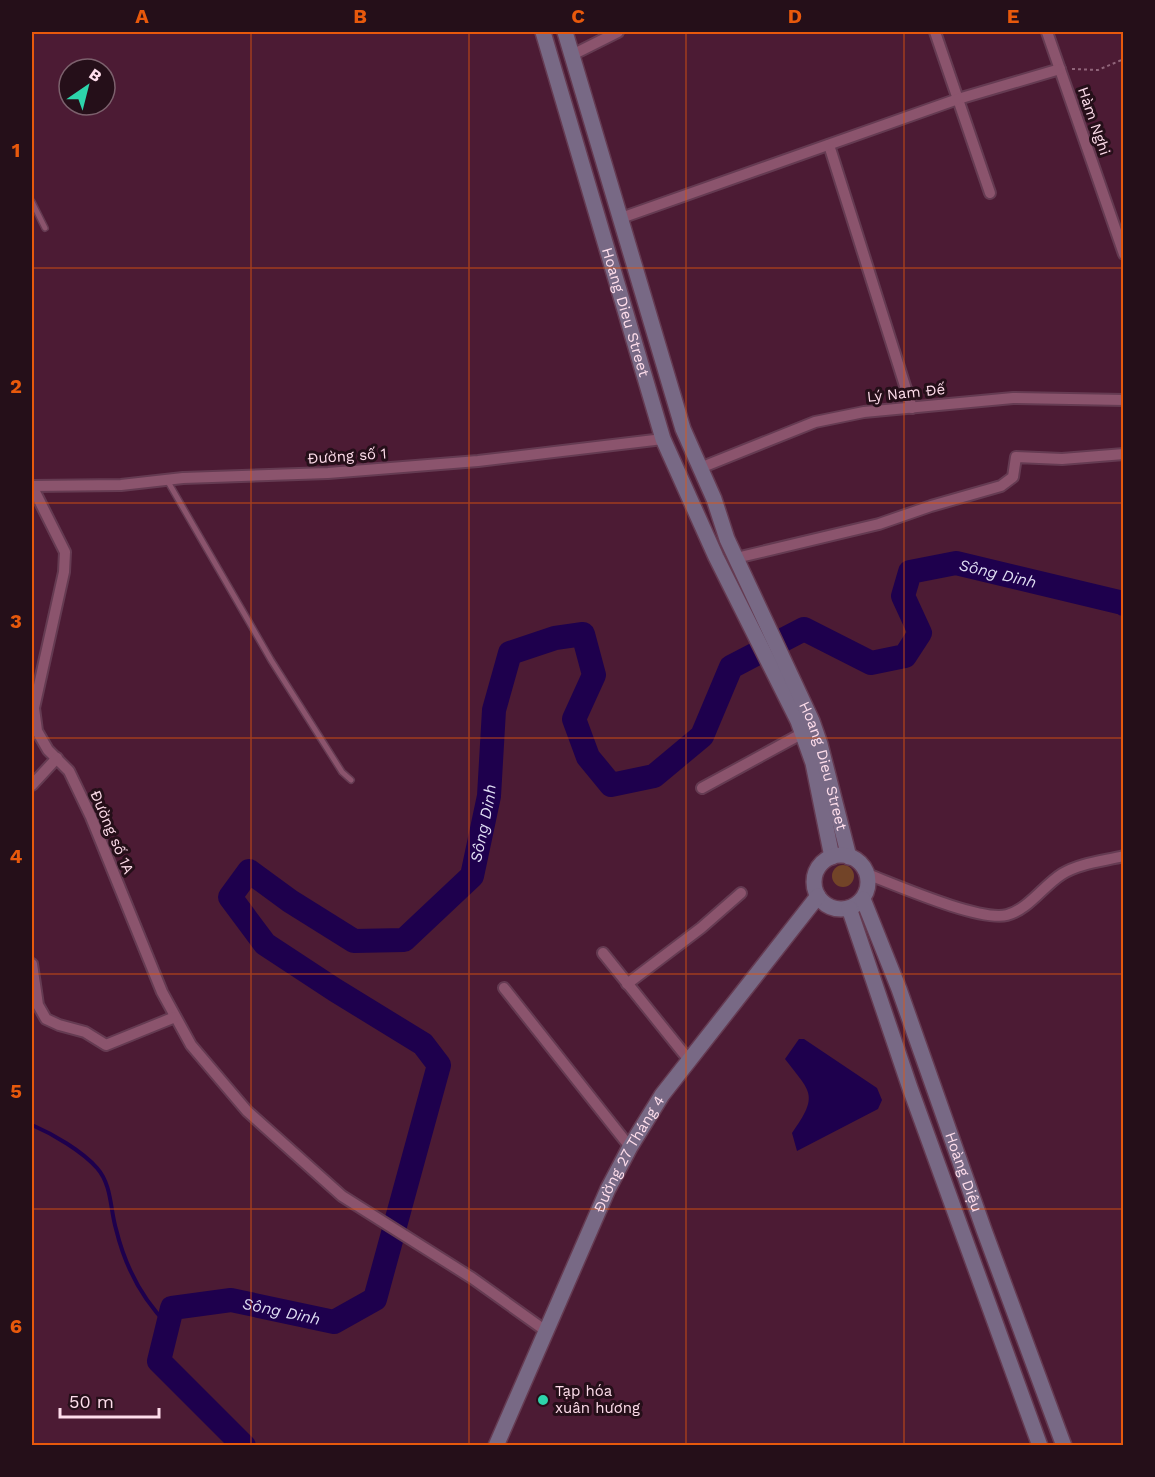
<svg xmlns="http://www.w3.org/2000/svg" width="1155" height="1477" viewBox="0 0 1155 1477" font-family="'Work Sans',sans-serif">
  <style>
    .green { fill: #724428 }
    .water { fill: #1e004d }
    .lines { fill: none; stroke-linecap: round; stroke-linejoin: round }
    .stream { stroke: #1e004d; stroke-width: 4 }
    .river { stroke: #1e004d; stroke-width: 24 }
    .lane-casing { stroke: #653b52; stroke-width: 8 }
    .street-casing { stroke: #653b52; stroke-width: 14 }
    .secondary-casing { stroke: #653b52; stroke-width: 18 }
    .path { stroke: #90657a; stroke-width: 2; stroke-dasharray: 3 3; stroke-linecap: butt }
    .lane { stroke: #8b546d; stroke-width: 5 }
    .street { stroke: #8b546d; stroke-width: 10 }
    .secondary { stroke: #786985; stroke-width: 15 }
    .grid { fill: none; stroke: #e8590c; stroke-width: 1.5; stroke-opacity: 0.55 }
    .poi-dot { fill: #2dd4ab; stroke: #250f19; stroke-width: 2 }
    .labels { text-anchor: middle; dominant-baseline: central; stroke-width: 6; stroke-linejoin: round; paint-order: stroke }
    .street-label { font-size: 15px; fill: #feddeb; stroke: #250f19 }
    .poi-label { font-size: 15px; fill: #feddeb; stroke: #250f19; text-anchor: start }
    .water-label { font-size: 16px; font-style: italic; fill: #dedcf2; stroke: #250f19 }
    .neatline { fill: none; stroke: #e8590c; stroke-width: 2 }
    .grid-label { font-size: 20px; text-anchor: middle; font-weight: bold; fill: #e8590c }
  </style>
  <rect width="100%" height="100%" fill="#4c1b34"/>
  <circle class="green" cx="843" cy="876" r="11"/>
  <path class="water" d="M799,1039H804L877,1088L882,1100L878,1109L797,1151L792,1133C820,1094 810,1092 785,1059Z"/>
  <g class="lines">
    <path class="stream" d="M32,1125C53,1134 82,1151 97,1168C112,1185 110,1209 116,1229C125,1266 141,1298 168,1325"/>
    <path class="river" id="s1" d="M244,1446L159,1361L172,1308L231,1300L334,1322L375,1299L439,1065L423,1044L335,990L265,944L230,897L249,871L290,901L354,941L404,940L472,876L489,796L494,710L510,653L555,638L583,634L594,675L574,719L588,757L611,785L654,776L702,736L731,667L804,629L871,663L905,656L920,633L903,596L910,572L956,563L1123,603L1124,604"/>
    <defs>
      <g id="lane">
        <path d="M32,202L45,228"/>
        <path d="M167,480L271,660L342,772L351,780"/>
      </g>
      <g id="street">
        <path d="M935,32L990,193"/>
        <path d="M1047,32L1124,254"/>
        <path d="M572,55L618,32"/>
        <path d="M829,145L912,408"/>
        <path d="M621,218L958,99L1060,69"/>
        <path d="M700,468L815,422L864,412L1013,398L1124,400"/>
        <path d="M32,486L65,552L64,572L34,708L37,731L48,750L69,771L91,817L162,992L191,1045L247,1111L342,1196L472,1278L546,1331"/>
        <path d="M32,486L121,485L183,478L328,473L478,461L663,439"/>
        <path d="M736,558L879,524L931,506L1001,486L1013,477L1016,457L1062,459L1124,454"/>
        <path d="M32,785L57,758"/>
        <path d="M702,788L803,733"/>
        <path d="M867,874C896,885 980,922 1007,915C1029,909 1043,886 1062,874C1080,863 1104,861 1124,856"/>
        <path d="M603,953L689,1060"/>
        <path d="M32,964L38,1005L46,1019L59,1025L85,1032L106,1045L175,1017"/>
        <path d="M627,984L701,928L741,893"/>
        <path d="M504,988L630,1147"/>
      </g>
      <g id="secondary">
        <path id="s2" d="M543,32L663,439L716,557L798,721L813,763L832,857"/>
        <path id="s3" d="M565,32L683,429L714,499L727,539L812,721L820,744L849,857"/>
        <circle cx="841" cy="882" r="27"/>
        <path id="s4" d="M863,899L899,989L984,1230L1064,1446"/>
        <path d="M849,908L910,1088L1040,1446"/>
        <path id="s5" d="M496,1446L608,1189L630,1147L662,1095L818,896"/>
      </g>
    </defs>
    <use href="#lane" class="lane-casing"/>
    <use href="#street" class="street-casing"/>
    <use href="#secondary" class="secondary-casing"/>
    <path class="path" d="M1072,69L1098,70L1124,59"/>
    <use href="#lane" class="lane"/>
    <use href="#street" class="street"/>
    <use href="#secondary" class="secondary"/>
  </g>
  <path class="grid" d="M251,32V1446M469,32V1446M686,32V1446M904,32V1446M32,268H1124M32,503H1124M32,738H1124M32,974H1124M32,1209H1124"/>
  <circle class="poi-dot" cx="543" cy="1400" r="6"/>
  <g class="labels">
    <g class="street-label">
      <text transform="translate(1094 121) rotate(71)">Hàm Nghi</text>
      <text stroke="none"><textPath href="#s2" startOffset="292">Hoang Dieu Street</textPath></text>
      <text transform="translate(906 393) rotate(-6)">Lý Nam Đế</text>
      <text transform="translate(347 456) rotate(-4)">Đường số 1</text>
      <text stroke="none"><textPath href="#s3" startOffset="780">Hoang Dieu Street</textPath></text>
      <text transform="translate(112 832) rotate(67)">Đường số 1A</text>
      <text stroke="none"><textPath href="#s5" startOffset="321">Đường 27 Tháng 4</textPath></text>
      <text stroke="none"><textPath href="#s4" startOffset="291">Hoàng Diệu</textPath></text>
    </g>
    <g class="poi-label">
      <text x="555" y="1391">Tạp hóa<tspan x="555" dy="17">xuân hương</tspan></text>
    </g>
    <g class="water-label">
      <text stroke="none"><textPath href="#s1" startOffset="2230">Sông Dinh</textPath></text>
      <text stroke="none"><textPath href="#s1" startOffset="1257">Sông Dinh</textPath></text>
      <text stroke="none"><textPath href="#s1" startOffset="286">Sông Dinh</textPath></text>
    </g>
  </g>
  <rect width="1155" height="1477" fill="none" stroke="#250f19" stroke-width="66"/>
  <g transform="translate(87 87) rotate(35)"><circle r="28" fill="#250f19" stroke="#7c616d" stroke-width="1.5"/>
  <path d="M0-4.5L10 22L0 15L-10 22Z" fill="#2dd4ab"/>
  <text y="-9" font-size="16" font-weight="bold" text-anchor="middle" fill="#feddeb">B</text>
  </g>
  <path d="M60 1408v9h99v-9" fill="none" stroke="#feddeb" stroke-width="3"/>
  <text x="69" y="1408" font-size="18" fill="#feddeb" stroke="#250f19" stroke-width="4.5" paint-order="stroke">50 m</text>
  <rect x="33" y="33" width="1089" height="1411" class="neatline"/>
  <g class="grid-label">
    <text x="142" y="23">A</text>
    <text x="360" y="23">B</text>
    <text x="578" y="23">C</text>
    <text x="795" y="23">D</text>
    <text x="1013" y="23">E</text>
    <text x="16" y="157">1</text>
    <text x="16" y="393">2</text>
    <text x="16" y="628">3</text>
    <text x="16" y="863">4</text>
    <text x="16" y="1098">5</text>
    <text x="16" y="1333">6</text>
  </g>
</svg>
